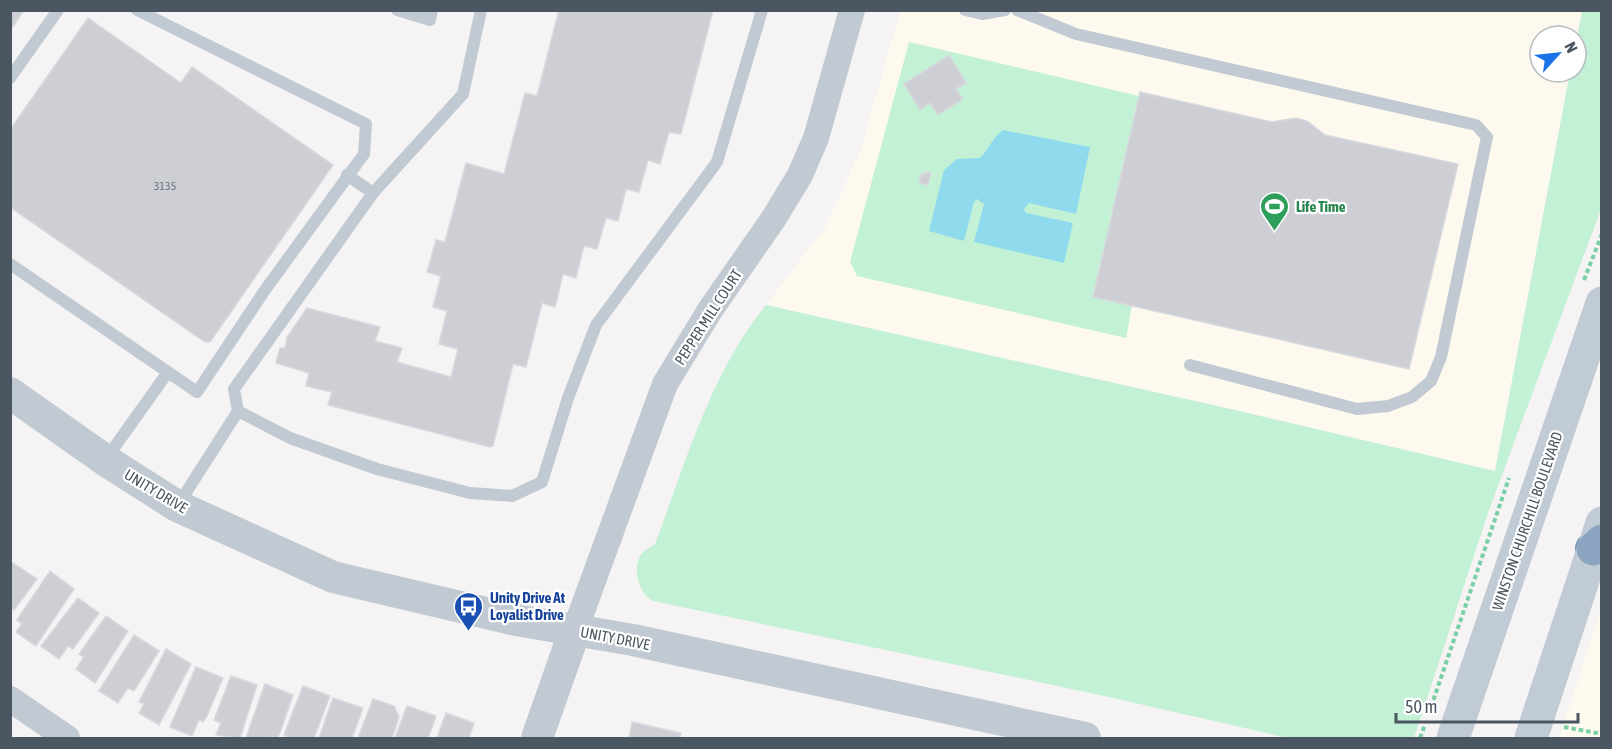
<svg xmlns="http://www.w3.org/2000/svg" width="1612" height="749" viewBox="0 0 1612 749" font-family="'Asap Condensed',sans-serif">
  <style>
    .commercial { fill: #fdf9ef }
    .green { fill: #c3f1d5 }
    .water { fill: #90daee }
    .building { fill: #cdcfd5; stroke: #d7d9de; stroke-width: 1.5 }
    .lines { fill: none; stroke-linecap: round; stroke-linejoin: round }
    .motorway-casing { stroke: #7690ad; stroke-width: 36 }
    .path { stroke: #7ad0a6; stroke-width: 4; stroke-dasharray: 4.5 3; stroke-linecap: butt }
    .service { stroke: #c1cad2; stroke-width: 12 }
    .minor { stroke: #c1cad2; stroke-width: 26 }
    .tertiary { stroke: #c1cad2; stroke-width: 32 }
    .secondary { stroke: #c1cbd6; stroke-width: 33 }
    .motorway { stroke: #8ba5c1; stroke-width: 33 }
    .labels { text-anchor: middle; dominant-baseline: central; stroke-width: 4.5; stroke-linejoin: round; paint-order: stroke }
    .number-label { font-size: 12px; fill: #6b747e }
    .leisure-label { font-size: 15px; font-weight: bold; fill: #27864d; stroke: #fff; text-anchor: start }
    .street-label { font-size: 15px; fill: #4a5661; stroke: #fff }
    .transit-label { font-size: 15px; font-weight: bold; fill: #164399; stroke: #fff; text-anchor: start }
  </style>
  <rect width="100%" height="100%" fill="#f5f3f3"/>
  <g class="commercial">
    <path d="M900,11H1582L1576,42V36H1540V72H1570L1495,471L1213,405L766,305L826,226L861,149Z"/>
    <path d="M1601,610V738H1559Z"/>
  </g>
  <g class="green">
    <path d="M1582,11H1601V209L1489,510L1414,738H1288L1100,695L653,601C638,594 631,565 643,552C646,549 652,547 655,544C686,462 710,374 766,305L1213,405L1495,471L1570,72H1576V42Z"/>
    <path d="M909,42L1139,96L1093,297L1132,306L1126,338L857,276L850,262Z"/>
  </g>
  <path class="water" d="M1003,130L1090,147L1076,214L1029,203L1024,209L1026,213L1073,223L1064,263L974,242L984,204L977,199L974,202L964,241L929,231L944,170L957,159L980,158C989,149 992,138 1003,130Z"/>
  <g class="building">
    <path d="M10,10H24L10,31Z"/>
    <path d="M559,10H713L681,134L669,132L660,164L648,160L639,192L626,189L618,221L606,218L597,249L584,246L576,278L563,274L555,307L542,303L526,367L513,364L493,446L490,447L328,405L332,392L306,386L309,373L276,363L280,348H285L287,337L307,308L380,327L375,341L402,348L397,362L451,377L458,349L439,344L447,311L433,307L441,276L427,272L436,240L445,242L466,163L504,174L525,93L537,96Z"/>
    <path d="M88,18L181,83L192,67L333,165L210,342H205L10,207V130Z"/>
    <path d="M949,55L966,83L956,89L963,99L938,115L930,103L920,110L904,84Z"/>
    <path d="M1140,92L1272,122L1296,118L1307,121L1325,135L1458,164L1409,369L1093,297Z"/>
    <path d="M925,172L931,173L928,185L919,183L921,174L924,175Z"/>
    <path d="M13,563L37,579L14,610L10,607V566Z"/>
    <path d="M50,571L74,589L36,646L16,632L22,624L17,620Z"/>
    <path d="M78,598L99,613L73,649L68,646L59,659L41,646Z"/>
    <path d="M106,616L128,631L95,683L76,669L84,657L79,654Z"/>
    <path d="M134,635L159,651L134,691L128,688L118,703L99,691Z"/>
    <path d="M166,649L191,664L159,725L139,713L144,704L139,702Z"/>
    <path d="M196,667L223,678L207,716L203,722L199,720L192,736L170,727Z"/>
    <path d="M231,676L257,685L240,738L216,735L221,723L214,720Z"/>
    <path d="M265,684L293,695L280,733L277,738L270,736L269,738H246Z"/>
    <path d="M303,686L330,696L314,738H291L284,735Z"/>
    <path d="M333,698L363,708L352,738H319Z"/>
    <path d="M373,699L394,706L399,717L392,738H358Z"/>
    <path d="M407,706L436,716L428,738H395Z"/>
    <path d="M446,713L474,723L469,738H437Z"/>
    <path d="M632,722L681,733L680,738H629Z"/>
  </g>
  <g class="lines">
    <defs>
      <path id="motorway" d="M1593,549L1602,541"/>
    </defs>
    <use href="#motorway" class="motorway-casing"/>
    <g class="path">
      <path d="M1584,280L1602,234"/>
      <path d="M1431,707L1509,478"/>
      <path d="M1564,727L1602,734"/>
      <path d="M1420,738L1425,725"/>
    </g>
    <g class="service">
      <path d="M397,10L430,20L432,10"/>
      <path d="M965,10L982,14L1005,10"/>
      <path d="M1017,10L1076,34L1476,125L1487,137L1441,357L1431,381L1412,397L1388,406L1357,409L1190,365"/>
      <path d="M10,78L58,10"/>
      <path d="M373,193L463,94L481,10"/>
      <path d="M10,264L197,392L265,290L364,154L366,124L137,10"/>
      <path d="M238,411L290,438L377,469L470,493L512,496L542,482L568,398L596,325L717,162L762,10"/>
      <path d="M106,459L168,372"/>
      <path d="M178,505L238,411L234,389L373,193L347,175"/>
    </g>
    <g class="minor">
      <path d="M575,630L665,384L710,310L774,218L800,175L816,138L852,10"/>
      <path d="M10,699L67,738"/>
    </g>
    <g class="tertiary">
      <path d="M10,393L105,460L177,506L333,577L516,620L633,640L1085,738"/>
      <path d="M537,738L575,630"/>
    </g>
    <g class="secondary">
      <path d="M1453,738L1602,303"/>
      <path d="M1531,738L1602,523"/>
    </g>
    <use href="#motorway" class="motorway"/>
  </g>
  <defs>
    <symbol id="stadium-pin" viewBox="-11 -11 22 30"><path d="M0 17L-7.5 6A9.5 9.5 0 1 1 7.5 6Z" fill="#2e9e5b" stroke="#fff"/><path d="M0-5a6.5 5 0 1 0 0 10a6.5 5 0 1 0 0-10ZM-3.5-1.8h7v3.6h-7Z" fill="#fff"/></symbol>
    <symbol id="bus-pin" viewBox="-11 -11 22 30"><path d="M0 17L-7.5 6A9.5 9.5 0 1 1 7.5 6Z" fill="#1a4fb4" stroke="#fff"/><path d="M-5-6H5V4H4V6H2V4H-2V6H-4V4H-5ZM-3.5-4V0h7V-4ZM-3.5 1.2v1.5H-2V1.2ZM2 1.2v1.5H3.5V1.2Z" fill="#fff"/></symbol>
  </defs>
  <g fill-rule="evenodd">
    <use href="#stadium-pin" x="1258" y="190" width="33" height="45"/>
    <use href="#bus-pin" x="452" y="590" width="33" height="45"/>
  </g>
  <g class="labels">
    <g class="number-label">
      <text x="165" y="186">3135</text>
    </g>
    <g class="leisure-label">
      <text x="1296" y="206">Life Time</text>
    </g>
    <g class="street-label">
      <text transform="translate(708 317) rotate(-57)">PEPPER MILL COURT</text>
      <text transform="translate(156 491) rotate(31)">UNITY DRIVE</text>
      <text transform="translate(1527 521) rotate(-71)">WINSTON CHURCHILL BOULEVARD</text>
      <text transform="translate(615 638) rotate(11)">UNITY DRIVE</text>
    </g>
    <g class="transit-label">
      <text x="490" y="597">Unity Drive At<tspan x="490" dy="17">Loyalist Drive</tspan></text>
    </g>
  </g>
  <rect width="1612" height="749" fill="none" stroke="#4a5661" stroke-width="24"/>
  <g transform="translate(1558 54) rotate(63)"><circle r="28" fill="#ffffff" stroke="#b7bbc0" stroke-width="1.5"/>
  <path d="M0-4.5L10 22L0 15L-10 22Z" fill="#1a73e8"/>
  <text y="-9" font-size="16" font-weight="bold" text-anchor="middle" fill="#4a5661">N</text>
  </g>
  <path d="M1396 713v9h182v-9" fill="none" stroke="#4a5661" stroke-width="3"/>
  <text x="1405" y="713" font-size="18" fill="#4a5661" stroke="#ffffff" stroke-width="4.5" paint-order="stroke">50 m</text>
</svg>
